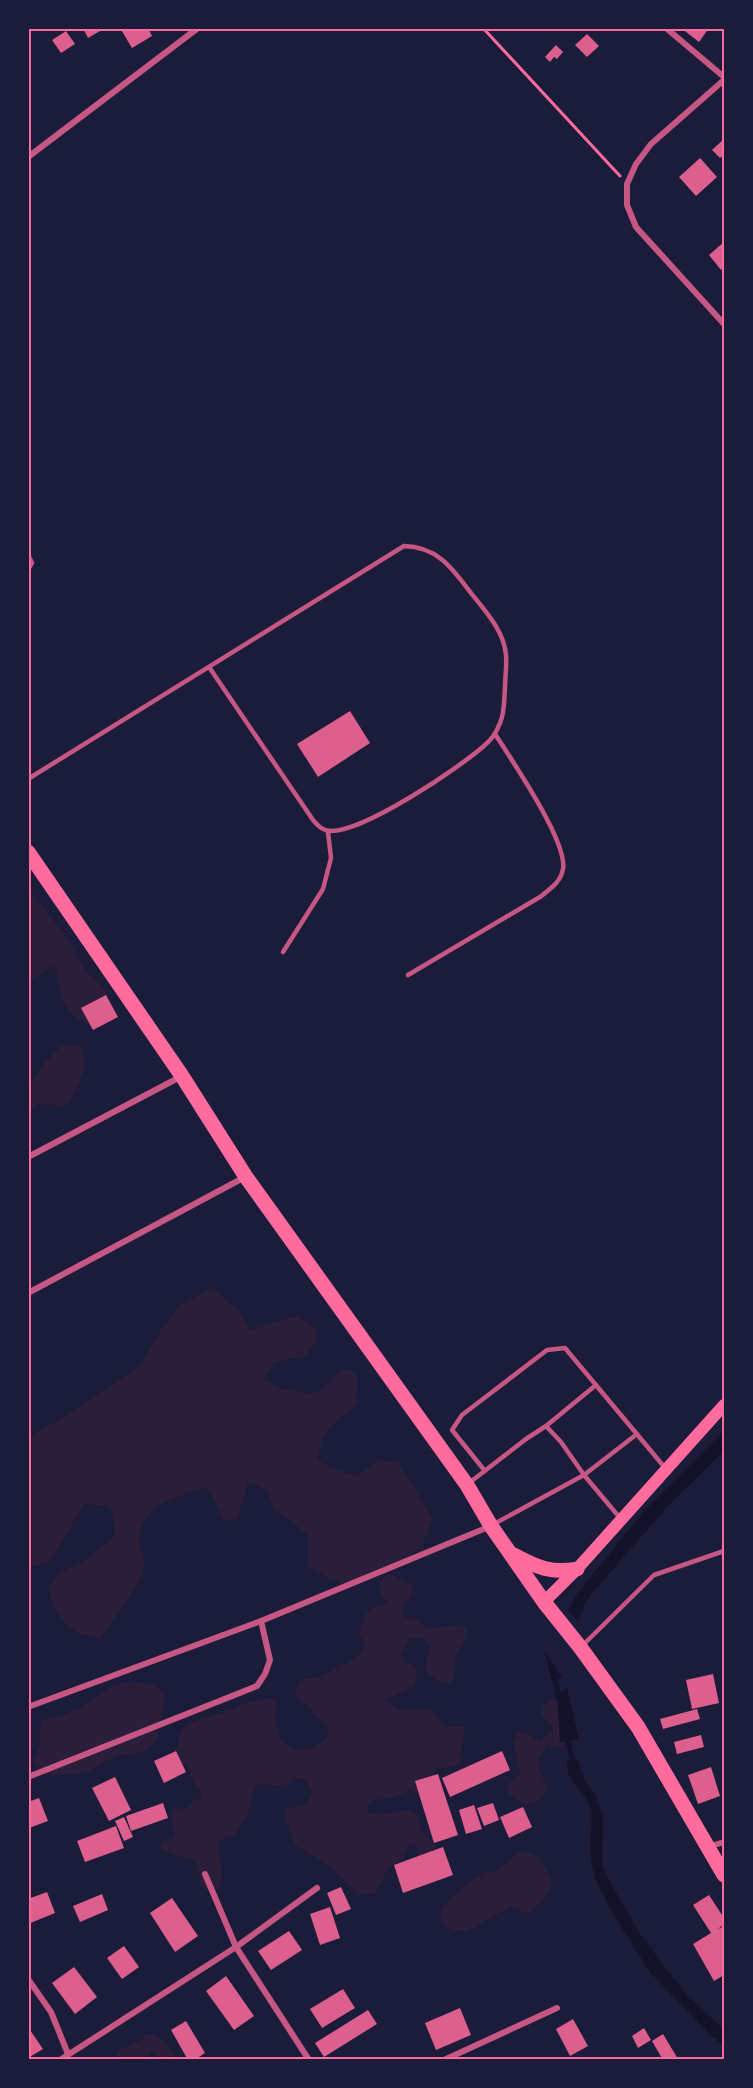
<svg xmlns="http://www.w3.org/2000/svg" width="753" height="2088" viewBox="0 0 753 2088" font-family="'Sofia Sans Condensed',sans-serif">
  <style>
    .green { fill: #2a1e3b }
    .water { fill: #12122b }
    .pier { fill: #1b1b3a }
    .lines { fill: none; stroke-linecap: round; stroke-linejoin: round }
    .stream { stroke: #12122b; stroke-width: 5 }
    .building { fill: #dd5f8e }
    .path { stroke: #ff6b9d; stroke-width: 3 }
    .service { stroke: #c65784; stroke-width: 4.5 }
    .minor { stroke: #c65784; stroke-width: 6 }
    .secondary { stroke: #ff6b9d; stroke-width: 12 }
    .primary { stroke: #ff6b9d; stroke-width: 15 }
    .neatline { fill: none; stroke: #ff6b9d; stroke-width: 2 }
  </style>
  <rect width="100%" height="100%" fill="#1b1b3a"/>
  <g class="green">
    <path d="M28,888L63,933L88,973L104,988L107,998L106,1022L104,1024C67,1027 61,998 56,969L51,966L35,978L29,979Z"/>
    <path d="M61,1046H81L85,1066L83,1074L69,1103L60,1106L38,1103L29,1110V1087L42,1066Z"/>
    <path d="M212,1287L239,1311L251,1330L298,1315L317,1331L315,1344L305,1357L283,1360L273,1364L264,1380L280,1388L312,1394L324,1387L342,1369H349L358,1377L356,1405C333,1424 323,1428 317,1459L329,1467L357,1476L380,1460L398,1462L433,1519L423,1544L413,1553L353,1585L330,1579L308,1566V1535L286,1517L275,1511L266,1489L248,1482L237,1518L224,1521L210,1491L204,1488C172,1499 141,1502 139,1543C139,1551 145,1559 144,1566C143,1581 110,1624 101,1638C70,1637 55,1617 49,1589L57,1574L84,1561L115,1536L113,1510L107,1506L84,1504L51,1560L29,1568V1437L73,1412L141,1365L162,1328L178,1307Z"/>
    <path d="M391,1574L412,1585C415,1596 405,1603 400,1612L404,1617L420,1621L425,1628C441,1630 450,1622 467,1628L465,1638L456,1655L453,1683C441,1684 434,1678 426,1670V1662L431,1648L424,1640L415,1637L409,1639L401,1655L402,1660L417,1669L415,1686L385,1700C411,1721 412,1703 435,1712L442,1724L446,1727H464L465,1730L460,1755L464,1757C457,1770 449,1767 436,1769L419,1794L409,1790L396,1797L370,1801L367,1807V1811C384,1821 396,1804 415,1813L423,1833L436,1846L433,1864L418,1862V1848L414,1843L409,1846L402,1859L386,1871L378,1889L374,1893L366,1895L356,1892L330,1867L295,1845L288,1825L285,1812L287,1809C300,1806 308,1807 312,1791L305,1780L299,1778L282,1786L262,1784L255,1786L248,1812L236,1834L219,1840C214,1860 230,1871 216,1891L207,1890L201,1885L198,1865L195,1860L177,1856L162,1849L160,1845L165,1839H174C175,1829 171,1823 170,1813L177,1808L186,1810L194,1800L200,1799L202,1793L195,1785L188,1767L178,1762C177,1754 177,1735 183,1728C190,1721 225,1712 237,1708C245,1701 264,1698 275,1699L277,1707L274,1720C277,1727 279,1737 285,1743C298,1757 319,1749 328,1735L327,1723L317,1718L305,1703H302L295,1691L301,1679C322,1680 345,1664 362,1653L364,1642L359,1634C362,1625 363,1611 374,1608C381,1606 383,1607 388,1602L382,1597L379,1585L384,1576Z"/>
    <path d="M128,1682L154,1684L166,1695C162,1707 161,1735 154,1744C142,1758 130,1751 116,1757C105,1761 96,1768 86,1772C78,1774 46,1778 40,1773C37,1770 35,1764 33,1761L41,1743L39,1736L42,1720C51,1719 76,1711 83,1707C100,1695 106,1686 128,1682Z"/>
    <path d="M552,1698L566,1708V1739L563,1749L548,1744C527,1768 546,1770 546,1793C531,1808 521,1807 507,1791L510,1782L520,1774V1767L513,1743L518,1732L524,1733L540,1741L552,1729V1724L541,1715L543,1705Z"/>
    <path d="M519,1851C540,1853 542,1863 552,1880C549,1897 540,1905 526,1914L518,1908L510,1907L467,1931H456L444,1926L440,1916L443,1906L470,1881L489,1872L499,1870Z"/>
    <path d="M147,2034C163,2035 169,2047 176,2059H161L152,2050L149,2055V2059H116L118,2051L141,2040Z"/>
  </g>
  <g class="water">
    <path d="M724,1431V1451L669,1505L613,1569L585,1602L578,1622L568,1611L577,1594L644,1511Z"/>
    <path d="M543,1645L568,1675L552,1682Z"/>
    <path d="M567,1688L579,1739L560,1743L557,1693Z"/>
    <path d="M577,1759L585,1782L595,1793L603,1816L602,1867L615,1891L641,1935L667,1970L688,1996L724,2030V2045L711,2036L650,1972L611,1911L595,1879L590,1854L592,1811L587,1800L575,1785L568,1773L567,1760Z"/>
  </g>
  <path class="pier" d="M542,1643H546L570,1673V1678L564,1680L541,1646Z"/>
  <g class="lines">
    <g class="stream">
      <path d="M554,1674L559,1697"/>
      <path d="M567,1735L573,1764"/>
    </g>
  </g>
  <g class="building">
    <path d="M83,28H98L100,31L88,38Z"/>
    <path d="M120,28H148L152,36L132,48Z"/>
    <path d="M681,28H709L699,42Z"/>
    <path d="M66,31L75,44L61,53L52,40Z"/>
    <path d="M587,34L599,46L587,57L575,45Z"/>
    <path d="M556,45L563,52L557,59L554,57L550,62L545,57Z"/>
    <path d="M724,139V155L720,158L712,150Z"/>
    <path d="M700,158L717,177L696,196L679,177Z"/>
    <path d="M724,242V267L721,270L709,255Z"/>
    <path d="M350,711L370,743L318,777L297,744Z"/>
    <path d="M106,995L118,1017L93,1030L81,1008Z"/>
    <path d="M713,1674L719,1703L692,1709L686,1680Z"/>
    <path d="M697,1709L700,1719L663,1729L660,1719Z"/>
    <path d="M701,1735L704,1747L677,1754L674,1742Z"/>
    <path d="M176,1751L186,1772L164,1783L154,1761Z"/>
    <path d="M502,1751L510,1770L450,1797L442,1778Z"/>
    <path d="M711,1767L720,1796L698,1804L688,1775Z"/>
    <path d="M438,1774L458,1835L434,1843L415,1781Z"/>
    <path d="M115,1777L131,1810L109,1821L92,1788Z"/>
    <path d="M39,1798L48,1821L29,1828L28,1802Z"/>
    <path d="M163,1803L168,1818L131,1831L126,1816Z"/>
    <path d="M493,1803L499,1820L484,1826L477,1808Z"/>
    <path d="M474,1805L482,1829L466,1834L459,1810Z"/>
    <path d="M523,1807L532,1827L509,1838L500,1817Z"/>
    <path d="M124,1817L133,1837L124,1841L115,1821Z"/>
    <path d="M116,1826L124,1848L85,1862L77,1841Z"/>
    <path d="M443,1847L453,1875L403,1893L394,1865Z"/>
    <path d="M341,1887L351,1909L336,1915L327,1893Z"/>
    <path d="M47,1892L55,1913L28,1924V1899Z"/>
    <path d="M102,1894L108,1910L80,1922L73,1906Z"/>
    <path d="M709,1895L724,1918V1924L718,1929L724,1926V1975L714,1981L693,1944L711,1933L693,1905Z"/>
    <path d="M172,1898L198,1936L175,1952L150,1913Z"/>
    <path d="M330,1907L340,1938L320,1945L310,1914Z"/>
    <path d="M289,1931L302,1950L271,1970L258,1951Z"/>
    <path d="M124,1946L139,1967L122,1979L107,1958Z"/>
    <path d="M74,1967L97,1997L75,2014L52,1983Z"/>
    <path d="M226,1976L254,2016L234,2030L206,1991Z"/>
    <path d="M343,1989L355,2008L322,2028L310,2009Z"/>
    <path d="M460,2008L471,2035L436,2050L425,2023Z"/>
    <path d="M368,2010L377,2024L324,2057L315,2043Z"/>
    <path d="M573,2019L588,2046L570,2056L556,2029Z"/>
    <path d="M186,2021L205,2053L194,2060H188L171,2030Z"/>
    <path d="M28,2027L43,2049L28,2058Z"/>
    <path d="M644,2028L651,2040L638,2048L632,2036Z"/>
    <path d="M663,2034L678,2059L677,2060H663L652,2041Z"/>
  </g>
  <g class="lines">
    <path class="path" d="M483,28L620,176"/>
    <g class="service">
      <path d="M28,555L32,563L28,570"/>
      <path d="M28,779L404,546C438,547 452,568 471,593C486,612 504,631 506,655C507,666 505,677 505,687C504,699 505,712 500,723C497,731 491,740 485,745C458,769 365,831 331,831C323,831 318,826 313,820L209,667"/>
      <path d="M283,952L323,889L331,858L328,832"/>
      <path d="M408,975L540,897C550,889 561,882 563,869C568,842 511,759 495,734"/>
      <path d="M546,1426L596,1385"/>
      <path d="M485,1471L452,1430L462,1415L547,1350L565,1348L666,1469"/>
      <path d="M469,1483L526,1439L546,1426L561,1442L584,1475L620,1518"/>
      <path d="M494,1524L584,1475L637,1434"/>
      <path d="M583,1645L654,1575L724,1551"/>
    </g>
    <g class="minor">
      <path d="M666,28L724,77"/>
      <path d="M724,80L651,144L636,164L627,184V205L636,227L724,324"/>
      <path d="M28,157L198,28"/>
      <path d="M28,1157L182,1076"/>
      <path d="M28,1293L245,1177"/>
      <path d="M28,1707L261,1621L491,1526"/>
      <path d="M28,1777L257,1686L265,1674L270,1660L261,1621"/>
      <path d="M708,1847L724,1842"/>
      <path d="M205,1874L236,1947L309,2060"/>
      <path d="M28,1979L51,2012L68,2054"/>
      <path d="M60,2060L236,1947L317,1888"/>
      <path d="M444,2060L557,2008"/>
    </g>
    <path class="secondary" d="M544,1602L577,1569L724,1405"/>
    <g class="primary">
      <path d="M28,852L182,1076L246,1177L467,1485L491,1526L544,1602L580,1647L638,1727L724,1875"/>
      <path d="M514,1555C536,1567 552,1574 577,1569"/>
    </g>
  </g>
  <rect width="753" height="2088" fill="none" stroke="#1b1b3a" stroke-width="60"/>
  <rect x="30" y="30" width="693" height="2028" class="neatline"/>
</svg>
